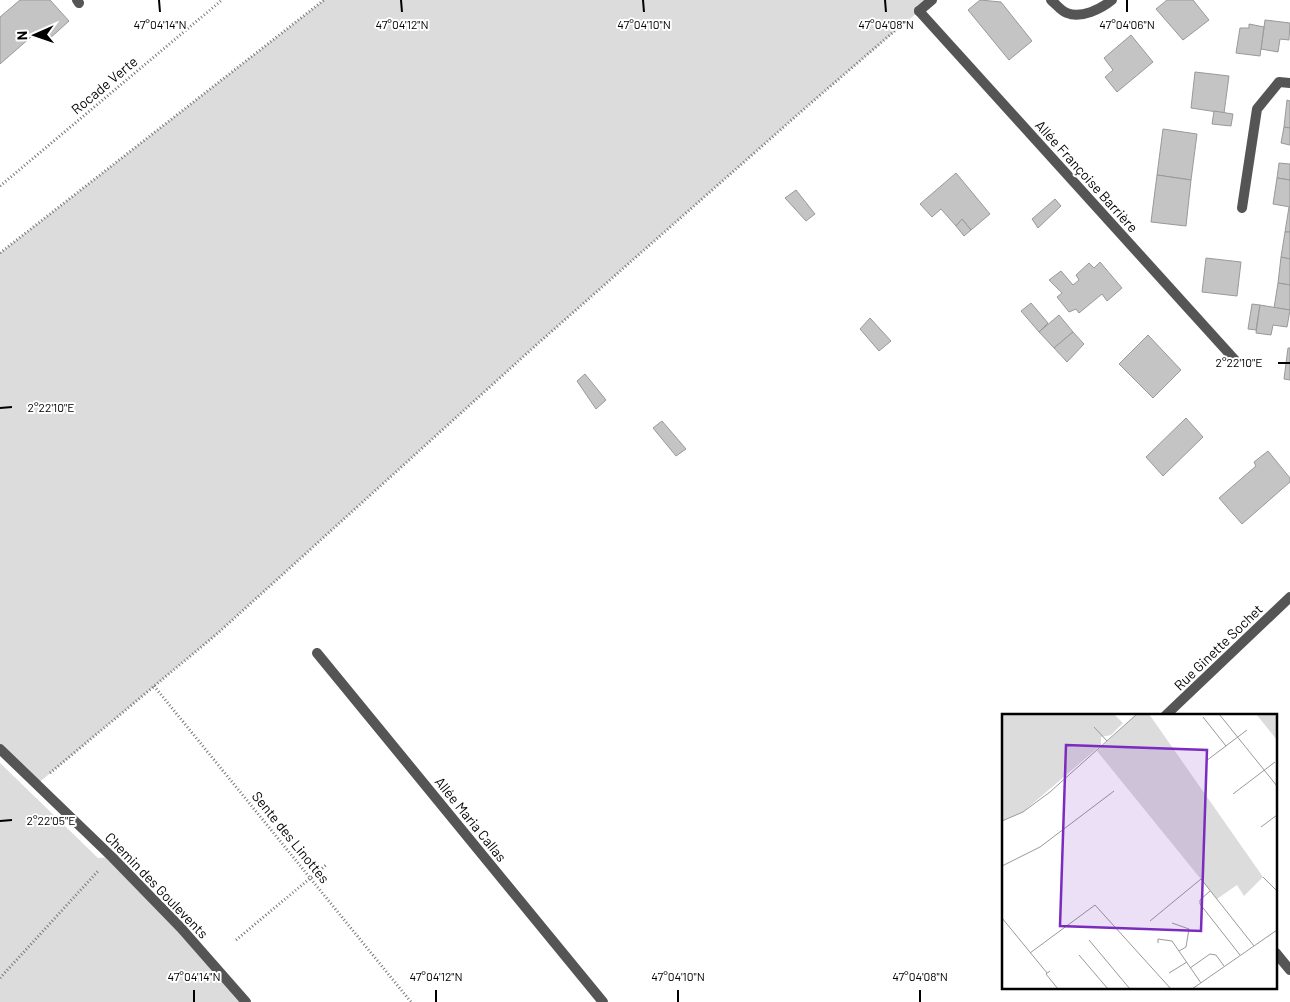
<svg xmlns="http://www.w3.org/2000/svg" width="1290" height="1002" viewBox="0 0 1290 1002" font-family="Barlow,sans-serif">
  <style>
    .green { fill: #dcdcdc }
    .building { fill: #c4c4c4; stroke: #999 }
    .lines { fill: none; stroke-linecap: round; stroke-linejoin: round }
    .path { stroke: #777; stroke-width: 3; stroke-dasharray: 1 2.5; stroke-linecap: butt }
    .service { stroke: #555; stroke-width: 10 }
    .minor { stroke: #555; stroke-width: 10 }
    .ticks { fill: none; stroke: #000; stroke-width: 2 }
    .labels { text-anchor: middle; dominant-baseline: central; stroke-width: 4; stroke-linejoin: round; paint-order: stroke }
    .street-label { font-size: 14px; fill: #000; stroke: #fff }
    .inset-road { fill: none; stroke: #999; stroke-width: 1 }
    .view { fill: #7b2cbf; fill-opacity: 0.15; stroke: #7b2cbf; stroke-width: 2.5 }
    .inset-edge { fill: none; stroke: #000; stroke-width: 2.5 }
    .ticks-label { font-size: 12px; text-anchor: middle; fill: #000; stroke: #fff; stroke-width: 4; stroke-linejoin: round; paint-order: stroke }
  </style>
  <rect width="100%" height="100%" fill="#fff"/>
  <g class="green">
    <path d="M324,0H932L811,103L534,347L218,633L36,785L0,749V253Z"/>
    <path d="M0,763L98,858L112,857L246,1002H0Z"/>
  </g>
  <g class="building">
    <path d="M20,0H50L69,21L48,40L39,30L0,64V17Z"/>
    <path d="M980,0L1001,2L1032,41L1009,60L968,10Z"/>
    <path d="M1167,0H1193L1209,20L1183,40L1156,9Z"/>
    <path d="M1265,20L1290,23L1289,40L1280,39L1278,52L1261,49Z"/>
    <path d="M1249,24L1264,27L1260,56L1236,53L1240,28H1249Z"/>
    <path d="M1131,35L1153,62L1117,92L1105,77L1113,70L1104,58Z"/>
    <path d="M1195,72L1229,76L1224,113L1191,108Z"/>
    <path d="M1287,100L1290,101V128L1284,127Z"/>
    <path d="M1214,111L1233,114L1231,126L1212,124Z"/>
    <path d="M1284,127L1290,128V145L1281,143Z"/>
    <path d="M1163,129L1197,134L1191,180L1157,175Z"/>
    <path d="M1279,163L1290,164V180L1277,178Z"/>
    <path d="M956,173L990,214L971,230L962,219L956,226L941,209L932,217L920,204Z"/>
    <path d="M1157,175L1191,180L1186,226L1151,222Z"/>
    <path d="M1277,178L1290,180V207L1273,204Z"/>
    <path d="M796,190L815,214L806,221L785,198Z"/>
    <path d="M1055,199L1061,206L1038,228L1032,219Z"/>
    <path d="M1289,207H1290V232H1285Z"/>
    <path d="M962,219L971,230L964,236L956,226Z"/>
    <path d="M1285,232H1290V259L1281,257Z"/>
    <path d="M1281,257L1290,259V285L1278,283Z"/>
    <path d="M1206,258L1241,262L1237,296L1202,292Z"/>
    <path d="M1100,262L1122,288L1107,301L1102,294L1079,313L1076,309L1069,312L1057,297L1062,293L1049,280L1061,271L1073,285L1079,280L1076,275L1089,263L1094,268Z"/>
    <path d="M1278,283L1290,285V310L1274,308Z"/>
    <path d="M1031,303L1048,323L1039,332L1021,311Z"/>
    <path d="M1252,304L1260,305L1256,330L1248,329Z"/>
    <path d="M1260,305L1290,310L1287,327L1273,325L1271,335L1256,333Z"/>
    <path d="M1059,315L1073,332L1054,348L1039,332Z"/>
    <path d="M870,318L891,341L879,351L860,329Z"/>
    <path d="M1073,332L1084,344L1067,362L1054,348Z"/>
    <path d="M1148,335L1181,370L1153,398L1119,364Z"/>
    <path d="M1288,348H1290V380L1284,379Z"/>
    <path d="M585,374L606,400L596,409L577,381Z"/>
    <path d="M1186,418L1203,437L1163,476L1146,457Z"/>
    <path d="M662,421L686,449L676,456L653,428Z"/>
    <path d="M1268,451L1290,478V482L1242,524L1219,498L1256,466L1254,462Z"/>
  </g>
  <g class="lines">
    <g class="path">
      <path d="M0,186L222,0"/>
      <path d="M0,253L324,0"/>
      <path d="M154,686L411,1002"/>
      <path d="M50,773L218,633L534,347L811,103L905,22"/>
      <path d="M236,940L326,865"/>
      <path d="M0,978L99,870"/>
    </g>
    <g class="service">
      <path d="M77,0L79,3"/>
      <path d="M919,11L1235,360"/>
    </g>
    <g class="minor">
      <path d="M1051,0C1056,4 1061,11 1067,13C1081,19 1101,9 1112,0"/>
      <path d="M919,11L932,0"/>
      <path d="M1242,208L1257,109L1279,82L1290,83"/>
      <path d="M317,653L603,1002"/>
      <path d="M1165,716L1290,597"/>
      <path d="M0,749L112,857L181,928L246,1002"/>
      <path d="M1276,953L1290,970"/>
    </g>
  </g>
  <path class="ticks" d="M159,0L160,12M401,0L402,12M643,0L644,12M885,0L886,12M1127,0V12M1278,363H1290M0,408L12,407M0,821L12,820M194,990V1002M436,990V1002M678,990V1002M920,990V1002"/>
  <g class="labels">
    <g class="street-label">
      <text transform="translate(104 85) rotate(-40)">Rocade Verte</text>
      <text transform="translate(1087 176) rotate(48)">Allée Françoise Barrière</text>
      <text transform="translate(1218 647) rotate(-44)">Rue Ginette Sochet</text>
      <text transform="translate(471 819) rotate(51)">Allée Maria Callas</text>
      <text transform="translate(291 837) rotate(51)">Sente des Linottes</text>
      <text transform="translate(157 885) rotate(46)">Chemin des Goulevents</text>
    </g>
  </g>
  <g transform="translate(1002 714)">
    <rect width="275" height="275" fill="#fff"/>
    <path d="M0,0H112L121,9L109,21L99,23V31L21,98L0,107ZM135,0H147L261,163L242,182L235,171L215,185L95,37ZM254,0H275V26Z" fill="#dcdcdc"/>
    <path class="inset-road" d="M217,0L275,72M201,3L224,32M92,13L105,27M204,47L245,16M231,80L273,48M0,107L21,98L48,78L135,0M259,113L275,101M0,152L38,133L112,77M261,163L275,177M208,177L198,186V190L238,241M0,204L45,259M148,207L199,165L252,232M170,209L187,215L184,233L177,237M87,226L128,275M156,229V225L170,227L199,269M28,239L93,191L169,275M77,241L106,275M188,254L208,240L214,241L222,252M48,257L44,260L56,275M167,259L185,248M190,275L275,216"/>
    <path class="view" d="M64,31L205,36L199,217L58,212Z"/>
    <rect width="275" height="275" class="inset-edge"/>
  </g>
  <g class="ticks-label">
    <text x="160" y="29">47°04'14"N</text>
    <text x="402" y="29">47°04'12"N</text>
    <text x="644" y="29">47°04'10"N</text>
    <text x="886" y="29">47°04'08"N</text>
    <text x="1127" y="29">47°04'06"N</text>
    <text x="1239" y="367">2°22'10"E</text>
    <text x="51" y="412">2°22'10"E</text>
    <text x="51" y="825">2°22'05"E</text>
    <text x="194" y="981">47°04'14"N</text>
    <text x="436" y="981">47°04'12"N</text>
    <text x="678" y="981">47°04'10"N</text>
    <text x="920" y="981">47°04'08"N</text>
  </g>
  <g transform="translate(35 35) rotate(268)" stroke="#ffffff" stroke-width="4" paint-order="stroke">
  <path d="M0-4L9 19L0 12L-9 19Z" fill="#000000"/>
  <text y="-8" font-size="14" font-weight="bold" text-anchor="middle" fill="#000000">N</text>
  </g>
</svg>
